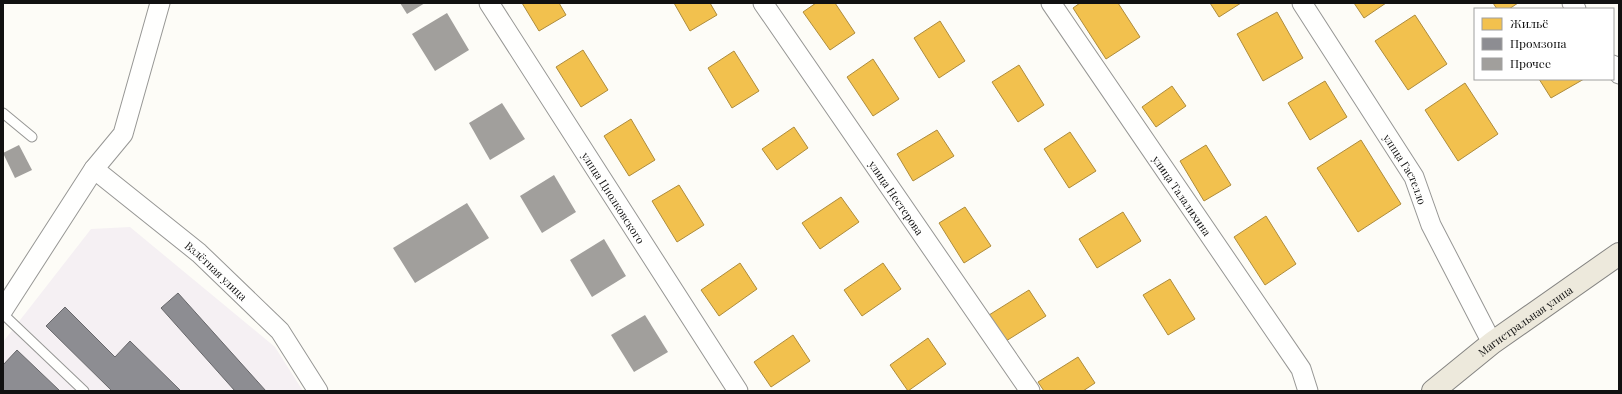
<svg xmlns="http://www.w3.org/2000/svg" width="1622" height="394" viewBox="0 0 1622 394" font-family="'Playfair Display',serif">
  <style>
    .industrial { fill: #f5f0f3 }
    .homes { fill: #f2c14e; stroke: #ae8c3c }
    .industry { fill: #8d8d92; stroke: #68686b }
    .building { fill: #a19f9c }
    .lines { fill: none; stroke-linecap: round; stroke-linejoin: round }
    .service-casing { stroke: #979795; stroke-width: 11 }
    .minor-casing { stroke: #979795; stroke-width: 21 }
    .primary-casing { stroke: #858482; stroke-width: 24 }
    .service { stroke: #fffffe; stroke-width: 9 }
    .minor { stroke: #fffffe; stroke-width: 19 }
    .primary { stroke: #ede9dc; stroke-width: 22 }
    .labels { text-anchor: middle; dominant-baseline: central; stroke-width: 4; stroke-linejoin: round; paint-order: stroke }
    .street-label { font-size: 11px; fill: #111; stroke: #fff }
  </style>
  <rect width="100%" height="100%" fill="#fdfcf7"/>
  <path class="industrial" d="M130,227L275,347L303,391H3V342L91,229Z"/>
  <g class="homes">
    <path d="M522,3H559L566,15L539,31Z"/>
    <path d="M674,3H710L717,15L690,31Z"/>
    <path d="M816,3H835L855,33L830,50L803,12Z"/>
    <path d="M1080,3H1118L1140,37L1106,59L1073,8Z"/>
    <path d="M1210,3H1241L1219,17Z"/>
    <path d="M1354,3H1386L1364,18Z"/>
    <path d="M1493,3H1518L1509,9H1497Z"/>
    <path d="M1277,12L1303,58L1263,81L1237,34Z"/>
    <path d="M1415,15L1447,64L1408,90L1375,41Z"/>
    <path d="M940,21L965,61L939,78L914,38Z"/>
    <path d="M583,50L608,90L581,107L556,67Z"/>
    <path d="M734,51L759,91L732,108L708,68Z"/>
    <path d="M873,59L899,99L873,116L847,77Z"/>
    <path d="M1019,65L1044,105L1018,122L992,82Z"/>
    <path d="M1539,79H1584L1551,98Z"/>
    <path d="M1325,81L1347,117L1310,140L1288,103Z"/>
    <path d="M1465,83L1498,134L1458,161L1425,110Z"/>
    <path d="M1172,86L1186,106L1156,127L1142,107Z"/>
    <path d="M631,119L655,160L629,176L604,136Z"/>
    <path d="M794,127L808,148L777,170L762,149Z"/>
    <path d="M937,130L954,156L913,181L897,154Z"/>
    <path d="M1070,132L1096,171L1069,188L1044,149Z"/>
    <path d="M1361,140L1401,204L1358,232L1317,168Z"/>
    <path d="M1206,145L1231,185L1204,201L1180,161Z"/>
    <path d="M679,185L704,225L677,242L652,201Z"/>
    <path d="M841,197L859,222L820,249L802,223Z"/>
    <path d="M965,207L991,246L964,263L939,223Z"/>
    <path d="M1123,212L1141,241L1097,268L1079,239Z"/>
    <path d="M1266,216L1296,264L1265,285L1234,237Z"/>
    <path d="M740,263L757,289L719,316L701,290Z"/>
    <path d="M883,263L901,289L862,316L844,290Z"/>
    <path d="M1170,279L1195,319L1168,335L1143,295Z"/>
    <path d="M1029,290L1046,316L1006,341L989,315Z"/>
    <path d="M793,335L810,361L771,387L754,362Z"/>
    <path d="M928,338L946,364L908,391L890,365Z"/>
    <path d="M1078,357L1095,383L1083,391H1044L1038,382Z"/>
  </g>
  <g class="industry">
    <path d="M178,293L266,391H235L161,308Z"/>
    <path d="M65,307L115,357L130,341L181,391H112L46,326Z"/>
    <path d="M17,350L60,391H3V365Z"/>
  </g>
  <g class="building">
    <path d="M400,3H425L407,14Z"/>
    <path d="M447,13L469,50L435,71L412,34Z"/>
    <path d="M502,103L525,139L490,160L469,123Z"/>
    <path d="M19,145L32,170L15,178L3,153Z"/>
    <path d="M554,175L576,212L542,233L520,196Z"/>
    <path d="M467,203L489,238L415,283L393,248Z"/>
    <path d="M604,239L626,276L592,297L570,260Z"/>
    <path d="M645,315L668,352L634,372L611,335Z"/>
  </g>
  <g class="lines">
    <defs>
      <g id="service">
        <path d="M3,113L32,137"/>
        <path d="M3,314L84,391"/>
      </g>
      <g id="minor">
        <path id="s1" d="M489,3L738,391"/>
        <path id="s2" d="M763,3L1030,391"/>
        <path id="s3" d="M1051,3L1301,369L1308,391"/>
        <path id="s4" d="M1302,3L1414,177L1431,225L1492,343"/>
        <path d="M1572,3L1576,9"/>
        <path d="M1613,65L1619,74"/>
        <path id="s5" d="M94,169L199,253L280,331L318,391"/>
        <path d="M3,310L94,169L123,134L160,3"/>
      </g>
      <g id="primary">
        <path id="s6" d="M1433,391L1492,343L1619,254"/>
      </g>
    </defs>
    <use href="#service" class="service-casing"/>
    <use href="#minor" class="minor-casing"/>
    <use href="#primary" class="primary-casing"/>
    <use href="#service" class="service"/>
    <use href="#minor" class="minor"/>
    <use href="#primary" class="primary"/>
  </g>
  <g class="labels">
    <g class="street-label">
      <text stroke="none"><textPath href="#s4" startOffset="196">улица Гастелло</textPath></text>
      <text stroke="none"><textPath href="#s3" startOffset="233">улица Талалихина</textPath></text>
      <text stroke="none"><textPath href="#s1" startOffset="231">улица Циолковского</textPath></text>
      <text stroke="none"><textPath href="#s2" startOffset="236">улица Нестерова</textPath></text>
      <text stroke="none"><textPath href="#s5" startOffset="159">Взлётная улица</textPath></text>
      <text stroke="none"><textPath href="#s6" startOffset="116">Магистральная улица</textPath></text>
    </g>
  </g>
  <rect width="1622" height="394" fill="none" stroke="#111111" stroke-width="8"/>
  <rect x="1474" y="8" width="140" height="72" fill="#ffffff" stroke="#a0a0a0"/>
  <rect x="1482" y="18" width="20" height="12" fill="#f2c14e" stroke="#a0a0a0"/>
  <text x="1510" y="28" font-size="12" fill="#111111">Жильё</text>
  <rect x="1482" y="38" width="20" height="12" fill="#8d8d92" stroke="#a0a0a0"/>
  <text x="1510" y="48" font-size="12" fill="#111111">Промзона</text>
  <rect x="1482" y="58" width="20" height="12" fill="#a19f9c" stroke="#a0a0a0"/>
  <text x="1510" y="68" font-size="12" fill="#111111">Прочее</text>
</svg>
